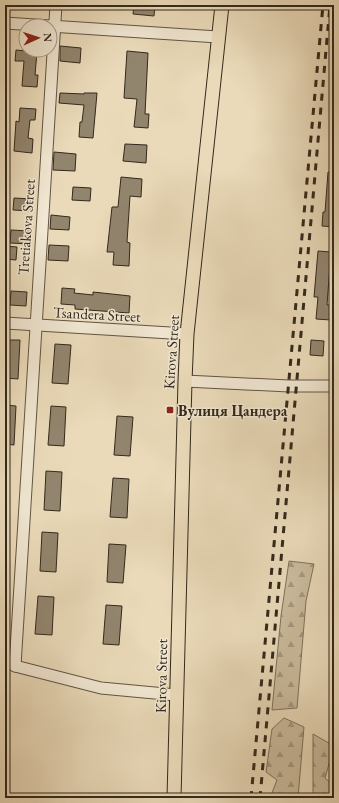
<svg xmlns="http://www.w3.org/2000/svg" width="339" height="803" viewBox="0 0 339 803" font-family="'EB Garamond',serif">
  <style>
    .forest { fill: url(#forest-firs); stroke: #7f725d }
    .building { fill: #92856e; stroke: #33291c }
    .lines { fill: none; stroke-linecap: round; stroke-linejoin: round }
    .minor-casing { stroke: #615543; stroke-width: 13 }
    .major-casing { stroke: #33291c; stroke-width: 15 }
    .minor { stroke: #f1e7d2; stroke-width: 11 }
    .major { stroke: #eadab9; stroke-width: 13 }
    .rail { stroke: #33291c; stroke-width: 3; stroke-dasharray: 7 7; stroke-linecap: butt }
    .poi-dot { fill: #8f2418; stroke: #f1e7d2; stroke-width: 1.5 }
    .labels { text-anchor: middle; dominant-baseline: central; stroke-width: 3; stroke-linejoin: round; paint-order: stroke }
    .street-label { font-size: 15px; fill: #33291c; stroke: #f1e7d2 }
    .poi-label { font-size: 15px; font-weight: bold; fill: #33291c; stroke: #f1e7d2; text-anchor: start }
  </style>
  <defs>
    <pattern id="forest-firs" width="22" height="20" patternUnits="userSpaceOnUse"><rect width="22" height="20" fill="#cbbc9e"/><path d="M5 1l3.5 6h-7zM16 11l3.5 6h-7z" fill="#a59980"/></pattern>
  </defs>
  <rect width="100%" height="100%" fill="#eadab9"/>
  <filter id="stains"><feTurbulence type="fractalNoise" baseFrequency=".005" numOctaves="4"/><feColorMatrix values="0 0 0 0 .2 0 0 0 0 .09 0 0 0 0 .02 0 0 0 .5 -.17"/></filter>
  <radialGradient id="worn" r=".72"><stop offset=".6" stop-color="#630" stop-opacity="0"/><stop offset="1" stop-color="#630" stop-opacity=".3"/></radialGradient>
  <g class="forest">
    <path d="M289,561L314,564L306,601L297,708L272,710L281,616Z"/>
    <path d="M284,718L304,727L298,798H270L277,780L266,772L272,729Z"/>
    <path d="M313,734L334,746L325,778L334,786L331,798H313Z"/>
  </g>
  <g class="building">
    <path d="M134,5H155L154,16L133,14Z"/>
    <path d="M60,46L81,48L80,63L60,61Z"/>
    <path d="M16,50L37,52L35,75H38L37,87L22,86L24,61H15Z"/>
    <path d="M127,51L148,53L145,114H149L148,128L134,127L137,99L124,98Z"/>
    <path d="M60,93L84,94V93H97L93,138L79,137L80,122H82L84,105L59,103Z"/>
    <path d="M20,108L36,109L35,120H30L28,138L33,139L32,153L14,151L16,121L19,122Z"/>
    <path d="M125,144L147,145L146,163L123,161Z"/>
    <path d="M54,152L76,154L75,171L53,170Z"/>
    <path d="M328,172H334V227L322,226L323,212H325Z"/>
    <path d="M121,177L142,179L141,197L130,196L127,242L130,243L129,266L113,265L114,252H107L112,207H118Z"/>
    <path d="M73,187L91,188L90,201L72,200Z"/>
    <path d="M14,198L32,199L31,211L13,210Z"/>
    <path d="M51,215L70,217L69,230L50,229Z"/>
    <path d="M11,230L30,231L29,244L10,243Z"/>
    <path d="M49,245L69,246L68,261L48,260Z"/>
    <path d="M5,246L17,247L16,260L5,259Z"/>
    <path d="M318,251L331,252L327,305H332L331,320L316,319L318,297H314Z"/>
    <path d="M62,288L75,289L74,293L93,295V292L130,296L129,313L75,309V305L61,304Z"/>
    <path d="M11,291L27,292L26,306L10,305Z"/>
    <path d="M5,340H20L18,379L5,378Z"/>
    <path d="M311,340L324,341L323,356L310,355Z"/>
    <path d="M55,344L71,345L68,384L52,383Z"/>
    <path d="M5,405L16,406L14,445L5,444Z"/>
    <path d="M51,406L66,407L64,446L48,445Z"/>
    <path d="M117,416L133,417L130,456L114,455Z"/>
    <path d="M46,471L62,472L60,511L44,510Z"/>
    <path d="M113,478L129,479L127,518L110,517Z"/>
    <path d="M42,532L58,533L56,572L40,571Z"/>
    <path d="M109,544L126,545L123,583L107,582Z"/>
    <path d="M38,596L54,597L52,635L35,634Z"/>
    <path d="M106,605L122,606L119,645L103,644Z"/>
  </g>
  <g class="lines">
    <defs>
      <g id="minor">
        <path d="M5,23L50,26"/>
        <path d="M50,26L218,37"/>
        <path d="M5,323L187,334"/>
        <path d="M185,381L289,386H334"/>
        <path d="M5,658L15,666L101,688L176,695"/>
        <path d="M15,666L56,5"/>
      </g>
      <path id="major" d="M174,798L185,381L187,334L222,5"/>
    </defs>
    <use href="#minor" class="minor-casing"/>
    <use href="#major" class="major-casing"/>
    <use href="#minor" class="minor"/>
    <use href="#major" class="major"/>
    <g class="rail">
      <path d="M251,798L323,5"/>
      <path d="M260,798L330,5"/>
    </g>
  </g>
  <rect class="poi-dot" x="166" y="406" width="8" height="8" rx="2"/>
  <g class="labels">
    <g class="street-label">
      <text transform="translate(26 227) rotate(-86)">Tretiakova Street</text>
      <text transform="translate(97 314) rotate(3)">Tsandera Street</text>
      <text transform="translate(171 352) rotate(-86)">Kirova Street</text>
      <text transform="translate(161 676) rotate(-89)">Kirova Street</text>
    </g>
    <g class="poi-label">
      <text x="178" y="410">Вулиця Цандера</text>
    </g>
  </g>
  <rect width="339" height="803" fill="none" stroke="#eadab9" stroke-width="20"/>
  <rect x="6" y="6" width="327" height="791" fill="none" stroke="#33291c" stroke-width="2"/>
  <rect x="10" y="10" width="319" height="783" fill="none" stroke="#33291c"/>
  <g transform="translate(38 38) rotate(87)"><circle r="19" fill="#f1e7d2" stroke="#a59b89"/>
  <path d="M0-3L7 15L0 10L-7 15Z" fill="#8f2418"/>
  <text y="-6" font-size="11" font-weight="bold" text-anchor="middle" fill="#33291c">N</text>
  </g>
  <rect width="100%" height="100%" filter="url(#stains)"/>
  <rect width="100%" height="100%" fill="url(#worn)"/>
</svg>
